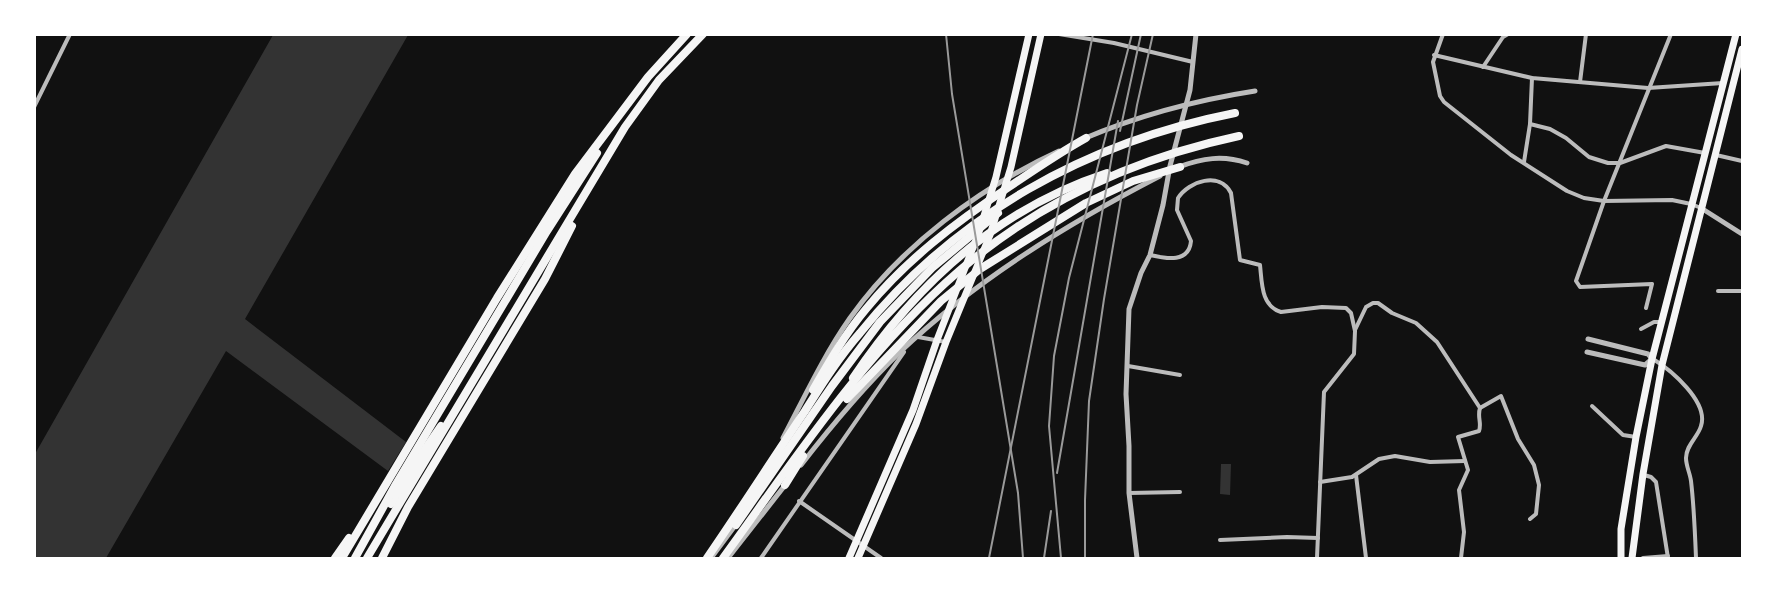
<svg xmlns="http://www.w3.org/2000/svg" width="1777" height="593" viewBox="0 0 1777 593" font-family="Montserrat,sans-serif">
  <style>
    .water { fill: #333 }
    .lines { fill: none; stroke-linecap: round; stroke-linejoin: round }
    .minor { stroke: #bcbcbc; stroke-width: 4 }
    .tertiary { stroke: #bcbcbc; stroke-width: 5 }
    .trunk { stroke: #f5f5f5; stroke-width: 7 }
    .motorway { stroke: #f5f5f5; stroke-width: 8 }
    .rail { stroke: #9a9a9a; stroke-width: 2 }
  </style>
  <rect width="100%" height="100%" fill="#111"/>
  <g class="water">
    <path d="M273,35H408L245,319L406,442L388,471L226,351L106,558H35V454Z"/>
    <path d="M1221,464H1231L1230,495L1220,494Z"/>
  </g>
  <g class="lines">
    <g class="minor">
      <path d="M1059,34L1114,43L1193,62"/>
      <path d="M1443,34L1433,62L1440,96L1444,102L1511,155L1567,191L1584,198L1604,201L1672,200L1691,204L1701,208"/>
      <path d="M1434,55L1532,78L1648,88L1723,83"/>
      <path d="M1483,67L1503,37L1508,34"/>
      <path d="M1580,82L1586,34"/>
      <path d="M34,107L70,34"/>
      <path d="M1530,124L1550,129L1566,138L1589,157L1608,163H1620L1666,146L1705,153"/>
      <path d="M1716,155L1742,161"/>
      <path d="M1524,162L1530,124L1532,78"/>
      <path d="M1150,255C1167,259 1189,263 1191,241L1177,210L1178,198C1189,181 1220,171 1231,193L1240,260L1260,265C1262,283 1261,306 1281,312L1322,307L1346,308L1351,313L1355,331L1354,354L1324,392L1317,558"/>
      <path d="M1718,291H1742"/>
      <path d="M1646,308L1652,284L1580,287L1576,281L1604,201L1671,34"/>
      <path d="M1641,329L1654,322H1661"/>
      <path d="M1355,330L1366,307L1373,303H1378L1392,313L1416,323L1437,342L1480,408C1477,417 1482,423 1479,431L1458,437L1468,470L1459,490L1464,532L1461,558"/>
      <path d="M918,337L946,342"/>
      <path d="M1653,359C1671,370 1709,402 1701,426C1698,437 1686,445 1686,458C1686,466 1690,473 1691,481C1694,506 1695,533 1696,558"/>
      <path d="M1128,366L1180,375"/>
      <path d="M1592,406L1623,435L1636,437"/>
      <path d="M1480,408L1501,396L1518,439L1534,465L1539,485L1536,514L1530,519"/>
      <path d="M1356,475L1366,558"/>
      <path d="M1644,475L1651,477L1656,482L1668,558"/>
      <path d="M1320,482L1352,477L1379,459L1395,456L1430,462L1465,461"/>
      <path d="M1129,493L1180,492"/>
      <path d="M799,501L881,558"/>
      <path d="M1220,540L1287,537L1318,538"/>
      <path d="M761,558L904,352"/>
      <path d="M1643,558L1668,556"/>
    </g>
    <g class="tertiary">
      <path d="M1083,139C1137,116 1197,100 1255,91"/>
      <path d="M1179,167C1202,158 1223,155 1247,163"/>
      <path d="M1701,208L1742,234"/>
      <path d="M1587,352L1645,365L1652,359L1648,354L1588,339"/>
      <path d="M783,438C804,398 824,355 850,318C901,246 979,188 1059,151"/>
      <path d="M801,465C832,425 864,387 900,352C976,280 1067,224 1160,176"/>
      <path d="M711,558L737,523"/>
      <path d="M728,558L786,484"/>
      <path d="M1137,558L1129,493V446L1126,394L1129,309L1141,273L1150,255L1163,205L1170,166L1190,90L1196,34"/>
    </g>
    <g class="trunk">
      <path d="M849,558L913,410L937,340L979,232L996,177L1029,34"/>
      <path d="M858,558L916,424L946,342L990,235L1011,167L1041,34"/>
      <path d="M1621,558V529L1636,437L1652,359L1736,34"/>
      <path d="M1632,558L1643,474L1662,365L1742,49"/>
    </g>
    <g class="motorway">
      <path d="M853,378C916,284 997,209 1107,173"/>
      <path d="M813,390C829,362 845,334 866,309C906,260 956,222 1009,187C1034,170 1059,153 1086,138"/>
      <path d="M847,399L941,301L980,269L1086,203L1133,181L1180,167"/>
      <path d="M785,485L803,456"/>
      <path d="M391,504L419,458L441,426"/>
      <path d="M736,525L832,386L880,322L932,268L998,213"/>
      <path d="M335,558L349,538"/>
      <path d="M342,558L497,298L575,174L648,77L687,34"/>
      <path d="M355,558L396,484L547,231L597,153"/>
      <path d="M367,558L625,127L659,80L703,34"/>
      <path d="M382,558L408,507L545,279L572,226"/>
      <path d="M707,558C740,510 772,460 805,411C822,384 839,357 860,333C955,215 1087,142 1235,113"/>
      <path d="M723,558C795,459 865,352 959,271C1039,202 1136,158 1239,136"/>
    </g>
    <g class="rail">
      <path d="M946,34L952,94L1018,493L1023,558"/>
      <path d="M1120,131L1141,34"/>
      <path d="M1057,473L1118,121"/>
      <path d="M989,558L1093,34"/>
      <path d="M1044,558L1051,511"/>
      <path d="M1061,558L1049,426L1054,356L1069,278L1132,34"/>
      <path d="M1085,558V500L1089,401L1104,299L1137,105L1153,34"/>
    </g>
  </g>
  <rect width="1777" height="593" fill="none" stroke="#ffffff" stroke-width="72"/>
</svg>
